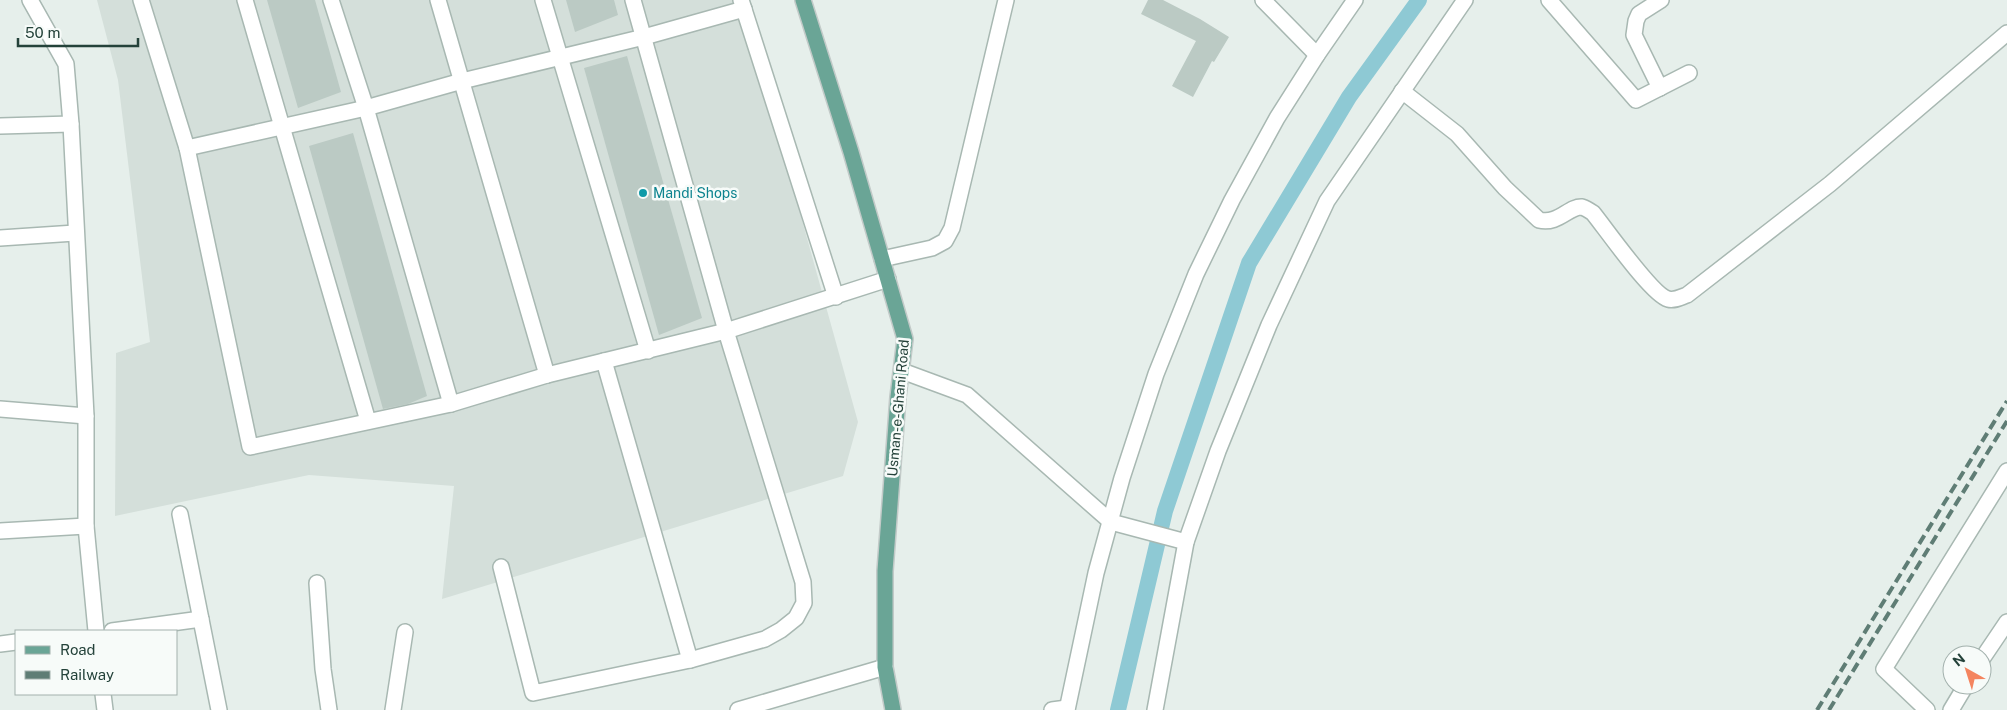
<svg xmlns="http://www.w3.org/2000/svg" width="2007" height="710" viewBox="0 0 2007 710" font-family="'Public Sans',sans-serif">
  <style>
    .built { fill: #d4dfda }
    .lines { fill: none; stroke-linecap: round; stroke-linejoin: round }
    .canal { stroke: #8ec9d4; stroke-width: 16 }
    .building { fill: #bbcac4 }
    .minor-casing { stroke: #a8b8b2; stroke-width: 18 }
    .major-casing { stroke: #c2cac8; stroke-width: 18 }
    .minor { stroke: #fff; stroke-width: 15 }
    .major { stroke: #6aa596; stroke-width: 15 }
    .rail { stroke: #5f7d75; stroke-width: 4; stroke-dasharray: 10 5; stroke-linecap: butt }
    .culture-dot { fill: #0f9aa8; stroke: #f7fbf9; stroke-width: 2 }
    .labels { text-anchor: middle; dominant-baseline: central; stroke-width: 5; stroke-linejoin: round; paint-order: stroke }
    .culture-label { font-size: 14px; fill: #0d838f; stroke: #f7fbf9; text-anchor: start }
    .street-label { font-size: 14px; fill: #24423a; stroke: #f7fbf9 }
  </style>
  <rect width="100%" height="100%" fill="#e6efeb"/>
  <path class="built" d="M97,0H741L858,422L843,476L442,599L454,486L309,475L115,516L116,353L150,342L118,80Z"/>
  <g class="lines">
    <path class="canal" d="M1118,710L1165,511L1249,263L1349,97L1419,0"/>
  </g>
  <g class="building">
    <path d="M267,0H315L341,92L298,108Z"/>
    <path d="M566,0H614L618,15L575,32Z"/>
    <path d="M1148,0H1163L1200,19L1229,37L1214,62L1212,61L1193,97L1172,86L1196,41L1141,14Z"/>
    <path d="M627,56L702,318L659,335L584,68Z"/>
    <path d="M353,133L427,396L408,404L383,409L309,146Z"/>
  </g>
  <g class="lines">
    <defs>
      <g id="minor">
        <path d="M30,0L66,64L71,124L86,416V526L96,631"/>
        <path d="M141,0L187,148L250,447L451,404L547,375L726,331L888,279"/>
        <path d="M245,0L368,421"/>
        <path d="M331,0L366,108L451,404"/>
        <path d="M438,0L547,375"/>
        <path d="M543,0L648,351"/>
        <path d="M741,0L836,297"/>
        <path d="M1263,0L1317,55"/>
        <path d="M1549,0L1636,100L1689,73"/>
        <path d="M1660,88L1634,35L1636,21L1639,14L1661,0"/>
        <path d="M1402,91L1457,134L1505,188L1539,220C1558,225 1569,206 1582,207C1585,208 1590,211 1593,213C1606,229 1652,295 1668,299C1675,301 1681,297 1687,295L1830,184L2007,33"/>
        <path d="M0,126L71,124"/>
        <path d="M187,148L366,108L462,81L644,37L744,9"/>
        <path d="M0,238L75,233"/>
        <path d="M882,259L932,248L945,241L952,228L1006,0"/>
        <path d="M604,361L690,660"/>
        <path d="M902,371L967,395L1111,522L1186,542"/>
        <path d="M0,409L86,416"/>
        <path d="M180,514L219,710"/>
        <path d="M0,531L86,526"/>
        <path d="M501,567L533,693L690,660L765,639L781,630L796,618L804,603L803,582L726,331L633,0"/>
        <path d="M317,583L323,669L329,710"/>
        <path d="M112,631L201,619"/>
        <path d="M0,644L16,642"/>
        <path d="M1982,659L2007,622"/>
        <path d="M103,694L105,710"/>
        <path d="M393,710L405,632"/>
        <path d="M738,710L885,667"/>
        <path d="M1052,710L1067,708"/>
        <path d="M1067,710L1096,573L1122,478L1156,374L1196,274L1232,200L1277,118L1317,55L1355,0"/>
        <path d="M1155,710L1186,542L1218,451L1269,325L1327,201L1465,0"/>
        <path d="M1927,710L1884,669L2007,471"/>
        <path d="M1951,710L1966,685"/>
      </g>
      <path id="major" d="M803,0L851,152L905,339L898,397L885,571V667L893,710"/>
    </defs>
    <use href="#minor" class="minor-casing"/>
    <use href="#major" class="major-casing"/>
    <use href="#minor" class="minor"/>
    <use href="#major" class="major"/>
    <g class="rail">
      <path d="M1817,710L2007,401"/>
      <path d="M1829,710L2007,421"/>
    </g>
  </g>
  <circle class="culture-dot" cx="643" cy="193" r="5"/>
  <g class="labels">
    <g class="culture-label">
      <text x="653" y="193">Mandi Shops</text>
    </g>
    <g class="street-label">
      <text transform="translate(898 408) rotate(-85)">Usman-e-Ghani Road</text>
    </g>
  </g>
  <rect x="15" y="630" width="162" height="65" fill="#f7fbf9" stroke="#a3b1ad"/>
  <rect x="25" y="646" width="25" height="8" fill="#6aa596" stroke="#a3b1ad"/>
  <text x="60" y="655" font-size="15" fill="#24423a">Road</text>
  <rect x="25" y="671" width="25" height="8" fill="#5f7d75" stroke="#a3b1ad"/>
  <text x="60" y="680" font-size="15" fill="#24423a">Railway</text>
  <g transform="translate(1967 670) rotate(321)"><circle r="24" fill="#f7fbf9" stroke="#a3b1ad"/>
  <path d="M0-4L9 19L0 12L-9 19Z" fill="#f4845f"/>
  <text y="-8" font-size="14" font-weight="bold" text-anchor="middle" fill="#24423a">N</text>
  </g>
  <path d="M18 38v8h120v-8" fill="none" stroke="#24423a" stroke-width="2.5"/>
  <text x="25" y="38" font-size="15" fill="#24423a" stroke="#f7fbf9" stroke-width="4" paint-order="stroke">50 m</text>
</svg>
